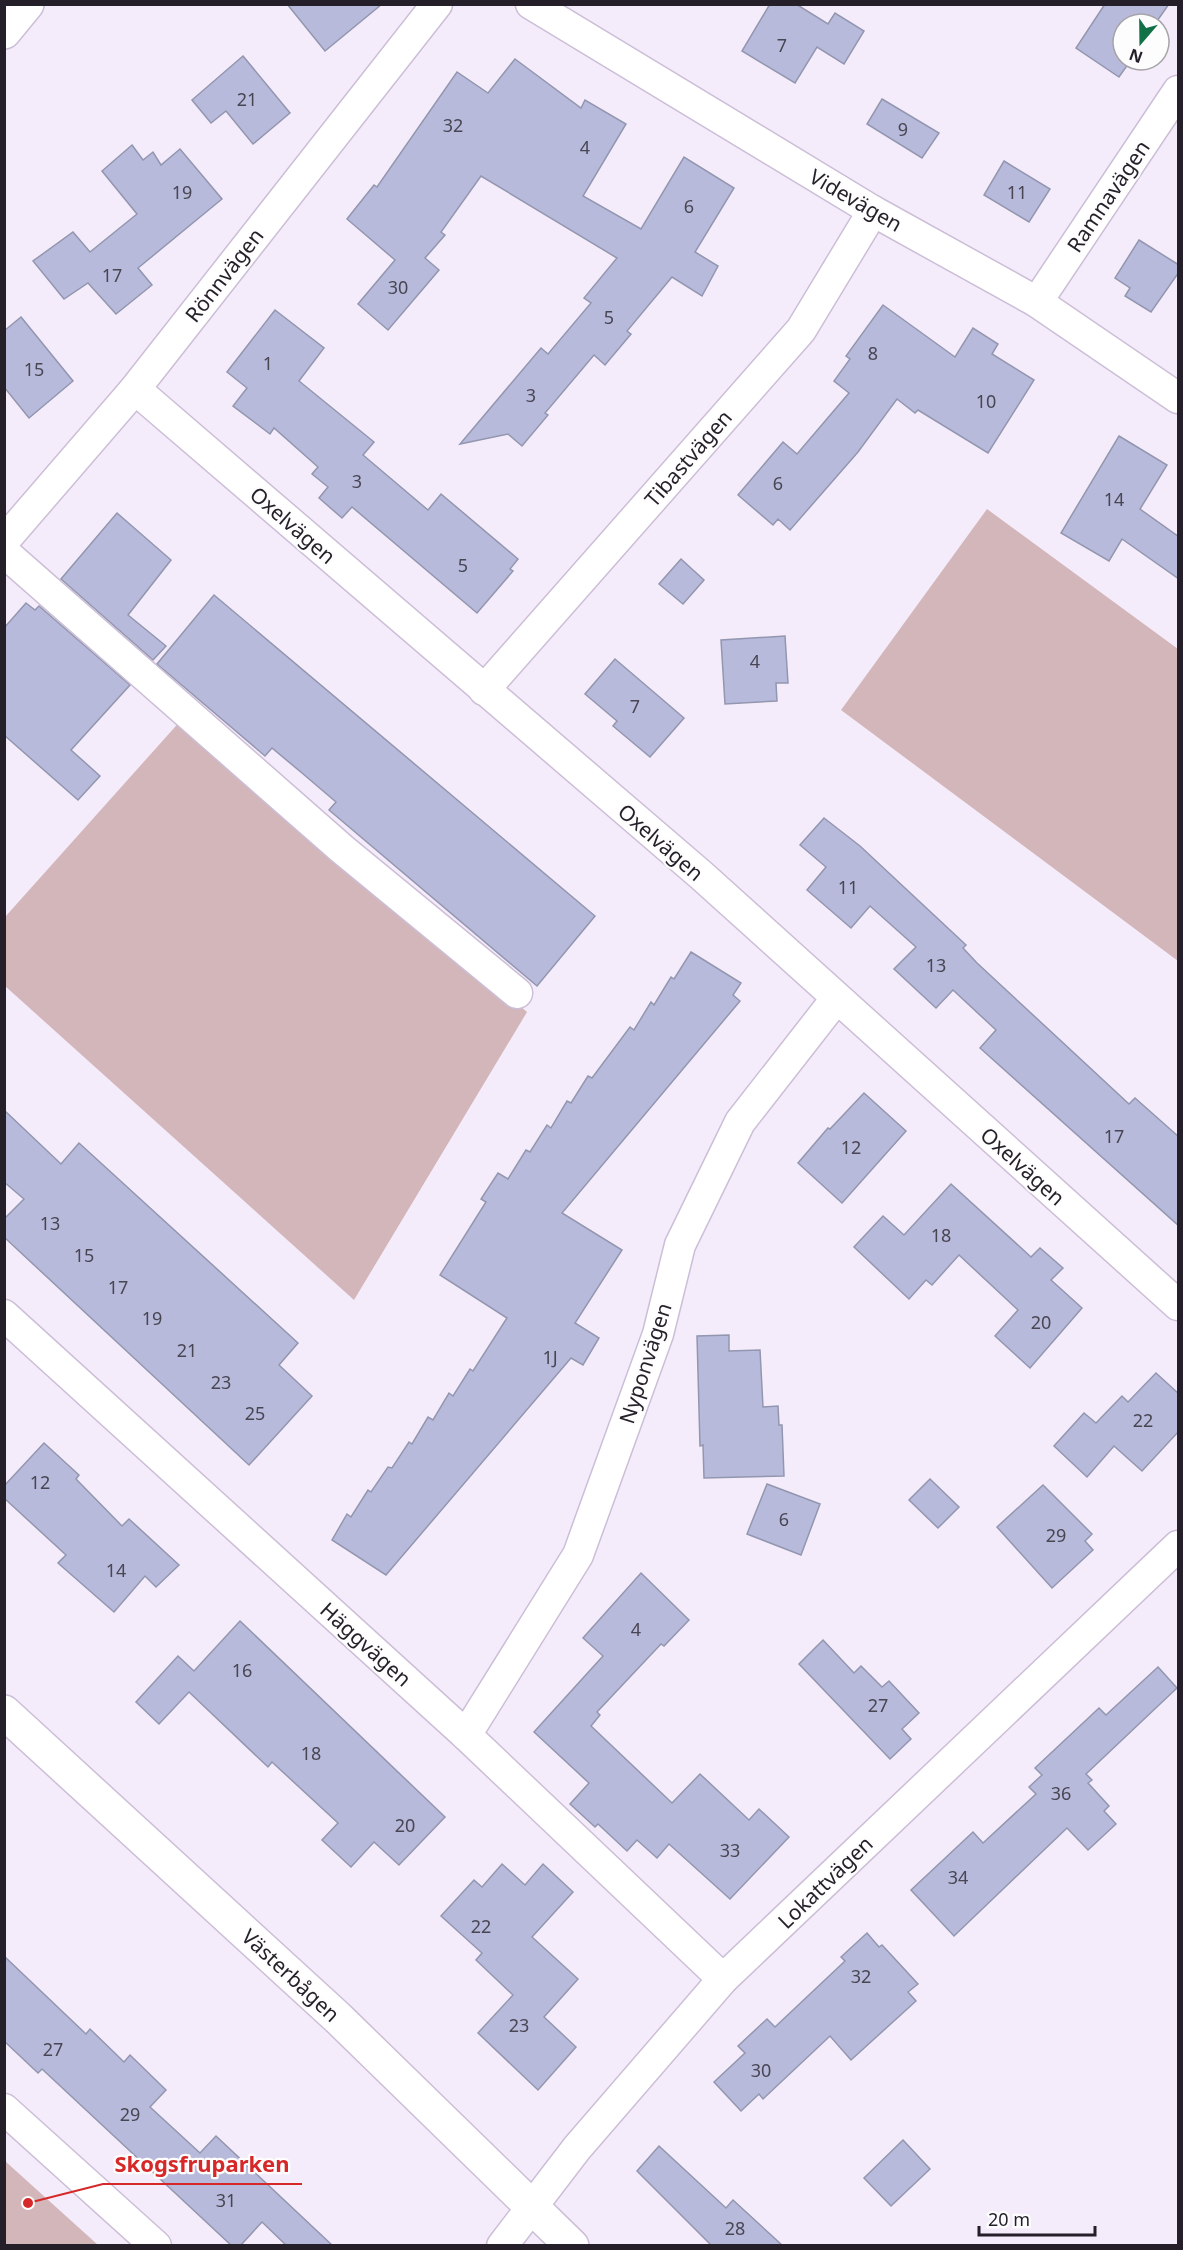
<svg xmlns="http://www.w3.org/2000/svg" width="1183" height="2250" viewBox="0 0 1183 2250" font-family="'Noto Sans',sans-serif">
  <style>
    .green { fill: #d3b6b9 }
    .building { fill: #b7bada; stroke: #9396af; stroke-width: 1.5 }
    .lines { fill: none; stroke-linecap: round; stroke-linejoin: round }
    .minor-casing { stroke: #ccbed7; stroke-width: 33 }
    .tertiary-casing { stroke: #ccbed7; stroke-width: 36 }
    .minor { stroke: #fff; stroke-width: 30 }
    .tertiary { stroke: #fff; stroke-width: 33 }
    .labels { text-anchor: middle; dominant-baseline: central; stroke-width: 4.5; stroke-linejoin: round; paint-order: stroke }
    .number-label { font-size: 18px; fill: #494654 }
    .street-label { font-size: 21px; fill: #241f28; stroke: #fdfdfd }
    .leader { fill: none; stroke: #d62828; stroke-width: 2 }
    .callout-dot { fill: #d62828; stroke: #fdfdfd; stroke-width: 2 }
    .callout-label { font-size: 22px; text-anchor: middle; font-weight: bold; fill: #d62828; stroke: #fdfdfd; stroke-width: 4.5; stroke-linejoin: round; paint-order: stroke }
  </style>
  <rect width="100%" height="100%" fill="#f5ecfb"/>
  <g class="green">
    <path d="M987,509L1178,649V961L841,710Z"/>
    <path d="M183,718L527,1012L354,1300L5,986V917Z"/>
    <path d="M4,2161H5L98,2245H5Z"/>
  </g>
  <g class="building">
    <path d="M287,4H382L325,51Z"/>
    <path d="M770,4H796L828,24L835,13L864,31L844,64L817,47L795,83L742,51Z"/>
    <path d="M1105,4H1169L1155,24H1123V60H1131L1119,77L1076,48Z"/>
    <path d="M243,56L290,113L253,144L226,111L211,123L192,100Z"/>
    <path d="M515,59L581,108L585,100L626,124L583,196L641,229L684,157L734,188L695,252L718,266L702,296L672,277L627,331L631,334L605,365L594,355L545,413L548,415L522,446L508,434L460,444L541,348L548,354L591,303L584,298L617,258L481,176L441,232L445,235L425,258L439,270L388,330L358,304L395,260L347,219L374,185L377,187L457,72L488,93Z"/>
    <path d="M882,99L939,133L922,158L867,124Z"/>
    <path d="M132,145L143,160L153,152L161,165L180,149L222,199L138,268L152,285L116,314L88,283L64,299L33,261L73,232L90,252L137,214L102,171Z"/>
    <path d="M1004,161L1050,189L1029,222L984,195Z"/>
    <path d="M1139,240L1179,265V272L1151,312L1125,296L1130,288L1115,278Z"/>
    <path d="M883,305L955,357L973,328L998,344L992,354L1034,380L988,453L918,410L915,413L897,399L858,452L790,530L778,519L773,525L738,495L783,442L797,454L849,393L834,381L850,359L846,356Z"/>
    <path d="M275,310L324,348L299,381L374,442L363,455L428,510L441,494L518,559L510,569L513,571L477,613L352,507L342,518L319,498L328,487L312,474L318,467L274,428L270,434L233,406L247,388L227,372Z"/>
    <path d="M21,317L73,381L29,418L4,387V331Z"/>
    <path d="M1119,436L1167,465L1140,509L1179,537V579L1122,539L1109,561L1061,533Z"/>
    <path d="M117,513L171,560L128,615L166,646L153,660L61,579Z"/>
    <path d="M681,559L704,580L683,604L659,584Z"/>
    <path d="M214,595L595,916L537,986L329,810L336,802L302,773L272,748L265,756L157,664Z"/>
    <path d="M26,603L35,610L39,606L130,685L71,750L100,776L78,800L4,735V628Z"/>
    <path d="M785,636L788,683H776L777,701L725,704L721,640Z"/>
    <path d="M615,659L684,718L650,757L613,726L617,721L585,694Z"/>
    <path d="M824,818L860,846L966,945L963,948L977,963L1129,1104L1135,1098L1179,1137V1226L980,1048L996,1030L953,990L936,1008L894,969L916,947L870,906L851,928L807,890L826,867L800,845Z"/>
    <path d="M691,952L741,983L733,995L740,1001L562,1213L622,1250L575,1323L599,1338L583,1365L571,1358L386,1575L332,1540L347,1514L351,1517L368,1490L371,1492L388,1467L392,1468L409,1442L412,1444L428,1417L433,1420L449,1393L453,1396L470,1369L473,1371L507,1318L440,1275L486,1202L481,1199L498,1173L508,1179L526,1150L530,1152L547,1125L551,1128L567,1101L571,1103L588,1076L592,1078L630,1027L634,1030L651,1002L654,1005L671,977L674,979Z"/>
    <path d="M864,1093L906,1131L842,1203L798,1163L828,1128L830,1129Z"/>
    <path d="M4,1110L61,1164L79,1143L298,1343L279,1365L312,1396L249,1465L4,1237V1219L24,1199L4,1182Z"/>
    <path d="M951,1184L1031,1257L1040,1248L1063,1268L1051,1280L1082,1308L1030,1368L995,1336L1018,1310L959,1255L932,1285L926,1280L909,1299L854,1247L883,1216L904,1235Z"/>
    <path d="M729,1335V1351L760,1350L763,1407L778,1406L779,1425H782L784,1476L704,1478L703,1445L700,1446L697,1336Z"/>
    <path d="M1156,1373L1179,1394V1431L1142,1471L1114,1446L1087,1477L1054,1446L1084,1413L1096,1423L1122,1396L1128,1402Z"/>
    <path d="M44,1443L79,1475L76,1479L122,1526L129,1519L179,1565L156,1587L145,1576L114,1612L58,1563L66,1555L4,1498V1486Z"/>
    <path d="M930,1479L959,1507L938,1528L909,1500Z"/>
    <path d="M767,1484L820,1504L801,1555L747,1534Z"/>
    <path d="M1043,1485L1092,1534L1085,1541L1093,1550L1052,1588L997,1527Z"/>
    <path d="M641,1573L689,1620L664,1646L661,1644L597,1712L600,1715L591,1726L672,1803L700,1774L749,1820L759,1809L789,1837L730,1899L669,1844L657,1858L637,1840L627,1851L598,1824L595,1827L570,1804L589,1783L534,1732L603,1656L583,1638Z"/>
    <path d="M240,1621L445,1817L399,1865L374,1842L351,1867L322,1840L338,1823L272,1762L268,1767L189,1692L159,1724L136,1702L178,1656L194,1671Z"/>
    <path d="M823,1640L854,1673L861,1666L882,1687L889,1681L919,1713L902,1729L911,1739L890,1759L799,1664Z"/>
    <path d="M1158,1667L1177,1688L1086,1774L1092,1780L1088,1783L1109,1806L1104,1811L1116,1824L1088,1850L1067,1828L954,1936L911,1890L973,1832L983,1843L1036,1794L1029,1787L1042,1775L1035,1768L1099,1708L1106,1715Z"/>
    <path d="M502,1864L525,1885L543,1864L573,1892L532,1937L578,1979L544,2017L576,2047L538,2090L478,2033L513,1995L476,1960L482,1953L441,1916L474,1880L482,1887Z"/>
    <path d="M867,1933L879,1947L882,1945L918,1984L908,1992L916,2001L851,2060L830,2036L763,2099L759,2094L741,2111L714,2082L745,2053L738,2046L767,2019L775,2027L845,1961L841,1957Z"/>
    <path d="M4,1956L86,2034L90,2029L124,2062L130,2055L166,2090L150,2107L200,2153L216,2136L333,2246H287L262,2222L240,2246H232L42,2069L38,2073L4,2041Z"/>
    <path d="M903,2140L930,2169L891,2206L864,2178Z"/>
    <path d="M659,2146L726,2208L733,2200L783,2246H712L637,2171Z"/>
  </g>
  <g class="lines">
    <defs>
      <g id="minor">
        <path d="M531,4L873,211L1037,302L1178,398"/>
        <path d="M1037,302L1178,91"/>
        <path d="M135,389L701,875L1178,1305"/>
        <path d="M4,541L135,389L437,4"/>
        <path d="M4,552L342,849L517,993"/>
        <path d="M484,690L801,330L873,211"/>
        <path d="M4,1315L466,1735L723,1979"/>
        <path d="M466,1735L578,1555L658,1334L680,1245L740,1122L836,999"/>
        <path d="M4,2109L156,2246"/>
        <path d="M502,2246L577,2148L723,1979L1178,1546"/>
      </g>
      <g id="tertiary">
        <path d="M4,32L27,4"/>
        <path d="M4,1712L338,2018L572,2246"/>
      </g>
    </defs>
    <use href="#minor" class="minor-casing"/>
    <use href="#tertiary" class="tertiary-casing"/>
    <use href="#minor" class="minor"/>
    <use href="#tertiary" class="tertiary"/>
  </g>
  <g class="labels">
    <g class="number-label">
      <text x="782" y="45">7</text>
      <text x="247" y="99">21</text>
      <text x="453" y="125">32</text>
      <text x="903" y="129">9</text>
      <text x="585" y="147">4</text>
      <text x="182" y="192">19</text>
      <text x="1017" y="192">11</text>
      <text x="689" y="206">6</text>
      <text x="112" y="275">17</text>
      <text x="398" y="287">30</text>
      <text x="609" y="317">5</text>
      <text x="873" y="353">8</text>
      <text x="268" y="363">1</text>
      <text x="34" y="369">15</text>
      <text x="531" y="395">3</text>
      <text x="986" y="401">10</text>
      <text x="357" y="481">3</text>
      <text x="778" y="483">6</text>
      <text x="1114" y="499">14</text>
      <text x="463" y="565">5</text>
      <text x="755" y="661">4</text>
      <text x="635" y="706">7</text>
      <text x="848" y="887">11</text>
      <text x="936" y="965">13</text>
      <text x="1114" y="1136">17</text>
      <text x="851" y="1147">12</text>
      <text x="50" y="1223">13</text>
      <text x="941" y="1235">18</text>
      <text x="84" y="1255">15</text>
      <text x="118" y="1287">17</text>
      <text x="152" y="1318">19</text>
      <text x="1041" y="1322">20</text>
      <text x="187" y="1350">21</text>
      <text x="550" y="1357">1J</text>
      <text x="221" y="1382">23</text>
      <text x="255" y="1413">25</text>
      <text x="1143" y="1420">22</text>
      <text x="40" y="1482">12</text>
      <text x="784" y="1519">6</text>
      <text x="1056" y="1535">29</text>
      <text x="116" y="1570">14</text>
      <text x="636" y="1629">4</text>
      <text x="242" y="1670">16</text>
      <text x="878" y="1705">27</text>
      <text x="311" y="1753">18</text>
      <text x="1061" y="1793">36</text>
      <text x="405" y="1825">20</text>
      <text x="730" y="1850">33</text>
      <text x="958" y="1877">34</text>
      <text x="481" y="1926">22</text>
      <text x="861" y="1976">32</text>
      <text x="519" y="2025">23</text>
      <text x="53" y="2049">27</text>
      <text x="761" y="2070">30</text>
      <text x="130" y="2114">29</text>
      <text x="226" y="2200">31</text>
      <text x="735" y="2228">28</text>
    </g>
    <g class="street-label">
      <text transform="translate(1108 196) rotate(-56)">Ramnavägen</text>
      <text transform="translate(856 200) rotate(30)">Videvägen</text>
      <text transform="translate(224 275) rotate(-52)">Rönnvägen</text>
      <text transform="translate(688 458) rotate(-49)">Tibastvägen</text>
      <text transform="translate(293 525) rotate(41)">Oxelvägen</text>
      <text transform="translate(661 842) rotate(41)">Oxelvägen</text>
      <text transform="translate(1023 1166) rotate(42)">Oxelvägen</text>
      <text transform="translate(645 1363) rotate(-72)">Nyponvägen</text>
      <text transform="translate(366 1644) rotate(42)">Häggvägen</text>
      <text transform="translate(825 1882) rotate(-44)">Lokattvägen</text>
      <text transform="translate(291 1975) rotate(43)">Västerbågen</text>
    </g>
  </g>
  <path class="leader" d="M28 2203L103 2184H302"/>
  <circle class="callout-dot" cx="28" cy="2203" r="6"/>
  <g class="callout-label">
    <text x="202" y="2172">Skogsfruparken</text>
  </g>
  <rect width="1183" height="2250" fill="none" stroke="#241f28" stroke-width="12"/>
  <g transform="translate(1141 42) rotate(200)"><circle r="28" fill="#fdfdfd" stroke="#a6a4a8" stroke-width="1.5"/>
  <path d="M0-4.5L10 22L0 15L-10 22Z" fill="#137147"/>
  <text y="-9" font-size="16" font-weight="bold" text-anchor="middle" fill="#241f28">N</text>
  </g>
  <path d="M979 2226v9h116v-9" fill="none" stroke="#241f28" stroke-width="3"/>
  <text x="988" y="2226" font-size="18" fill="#241f28" stroke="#fdfdfd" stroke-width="4.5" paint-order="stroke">20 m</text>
</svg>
